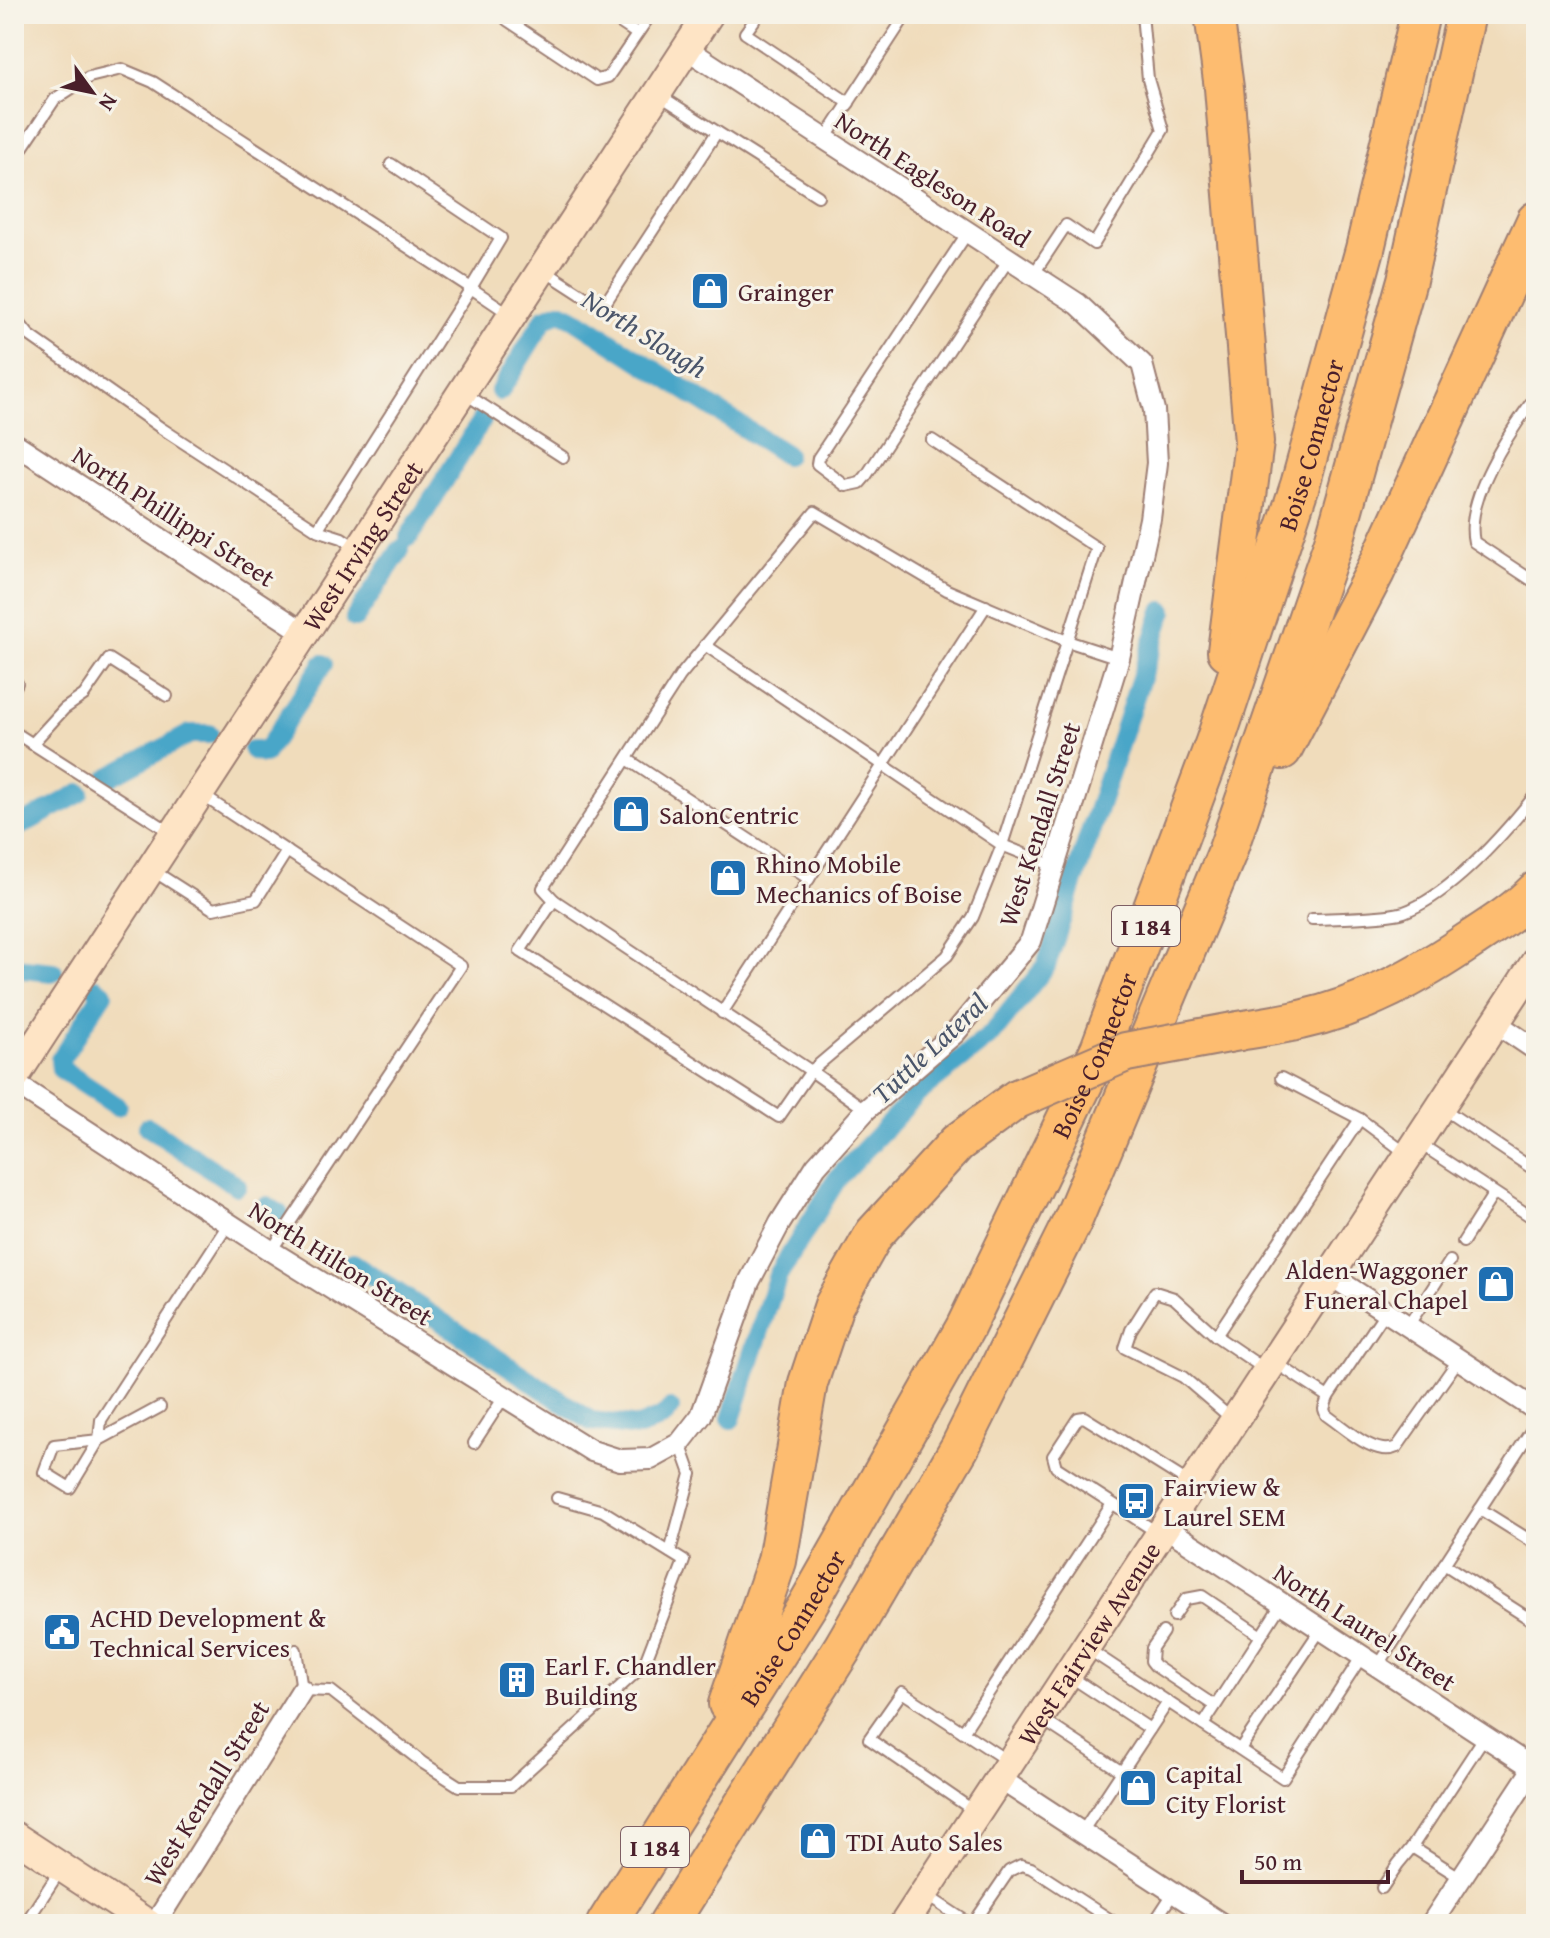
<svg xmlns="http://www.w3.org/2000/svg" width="1550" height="1938" viewBox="0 0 1550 1938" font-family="'Gentium Book Plus',serif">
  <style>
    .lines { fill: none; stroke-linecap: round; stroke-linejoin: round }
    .canal { stroke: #4aa6c8; stroke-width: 20 }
    .lane-casing { stroke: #9d7e73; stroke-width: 14 }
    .street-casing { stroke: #9d7e73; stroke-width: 24 }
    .secondary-casing { stroke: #9d7e73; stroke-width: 32 }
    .highway-casing { stroke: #9d7e73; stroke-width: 42 }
    .lane { stroke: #fff; stroke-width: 10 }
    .street { stroke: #fff; stroke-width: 20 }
    .secondary { stroke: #fee4c5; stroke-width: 28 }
    .highway { stroke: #fdbc6f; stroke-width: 38 }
    .highway-bridge-casing { stroke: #9d7e73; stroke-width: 42; stroke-linecap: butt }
    .highway-bridge { stroke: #fdbc6f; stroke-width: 38 }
    .labels { text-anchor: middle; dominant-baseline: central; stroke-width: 6; stroke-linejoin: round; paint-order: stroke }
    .shield { fill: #f7f3e8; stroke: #7e5f64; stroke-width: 2 }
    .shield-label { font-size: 24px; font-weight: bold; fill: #4a1f2b }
    .street-label { font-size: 26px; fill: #4a1f2b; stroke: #f7f3e8 }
    .poi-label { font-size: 26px; fill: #4a1f2b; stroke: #f7f3e8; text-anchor: start }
    .water-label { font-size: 28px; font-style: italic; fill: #4a556a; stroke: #f7f3e8 }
  </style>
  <rect width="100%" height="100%" fill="#f7f3e8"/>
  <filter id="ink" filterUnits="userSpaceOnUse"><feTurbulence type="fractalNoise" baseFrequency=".0125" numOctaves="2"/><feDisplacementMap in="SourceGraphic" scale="16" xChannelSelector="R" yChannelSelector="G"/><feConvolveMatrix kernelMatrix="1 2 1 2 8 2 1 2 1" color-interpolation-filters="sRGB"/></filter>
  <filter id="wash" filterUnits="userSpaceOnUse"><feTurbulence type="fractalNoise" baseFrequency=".006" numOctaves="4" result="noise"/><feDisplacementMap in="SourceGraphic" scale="32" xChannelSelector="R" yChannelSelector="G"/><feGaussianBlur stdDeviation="1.8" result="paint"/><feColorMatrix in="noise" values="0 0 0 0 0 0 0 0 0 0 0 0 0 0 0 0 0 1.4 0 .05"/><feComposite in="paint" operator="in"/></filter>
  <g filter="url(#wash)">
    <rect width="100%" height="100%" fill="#f0dcbb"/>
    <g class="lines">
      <g class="canal">
        <path d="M500,391L545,318L560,312L575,319L786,455"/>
        <path d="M409,537L482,420"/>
        <path d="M355,618L400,550"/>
        <path d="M253,750L264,754L323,664"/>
        <path d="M108,778L190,734H209"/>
        <path d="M14,829L80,793"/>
        <path d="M14,968L53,972"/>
        <path d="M96,988L103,993L60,1060L61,1069L117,1106"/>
        <path d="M148,1127L237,1186"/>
        <path d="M267,1206L279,1214"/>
        <path d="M353,1263L591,1421L639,1427L663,1417L670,1409"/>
        <path d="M731,1419L778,1275L837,1179L917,1094L991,1035L1046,966L1163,611"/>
      </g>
    </g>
  </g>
  <g filter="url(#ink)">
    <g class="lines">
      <defs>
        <g id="lane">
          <path d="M607,14L637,34"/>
          <path d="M759,14L745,33L849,103"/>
          <path d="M507,20L597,80L608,77L651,14"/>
          <path d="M659,95L818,196"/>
          <path d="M825,139L904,18L899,14"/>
          <path d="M14,160L55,99L89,77L122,69L153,82L471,288L501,238L391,164"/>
          <path d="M968,232L818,458L817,464L846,486L860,483L866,476L1009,259"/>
          <path d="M545,271L596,304L606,302L717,132"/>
          <path d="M1033,275L1066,225L1094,244L1163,130L1148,79L1142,14"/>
          <path d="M14,316L29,335L161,428L317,530"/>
          <path d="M464,393L563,457"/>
          <path d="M1536,396C1511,430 1464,499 1474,542L1536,583"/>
          <path d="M932,440L1097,548L1002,845L973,917L947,956L811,1071L779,1117L520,951L554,900L543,888L680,676L815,512L947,590L1067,641L1119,658"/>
          <path d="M358,549L342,538L317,530L471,288L511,315"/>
          <path d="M705,645L1002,845L1054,866"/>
          <path d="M14,681L17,683L14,689"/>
          <path d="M14,732L172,833"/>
          <path d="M32,744L64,709L84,695L109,659L167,696"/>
          <path d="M627,759L809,879"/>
          <path d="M202,795L461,966L271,1251"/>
          <path d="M152,870L213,909L256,900L287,851"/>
          <path d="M554,900L811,1071L866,1110"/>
          <path d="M1312,919C1334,918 1386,918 1404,912C1452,894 1504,834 1536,794"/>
          <path d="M722,1013L986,606"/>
          <path d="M1281,1078L1360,1119"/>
          <path d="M1442,1108L1536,1171"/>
          <path d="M1419,1143L1536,1220"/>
          <path d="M1463,1242L1494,1193"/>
          <path d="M1386,1311L1328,1397L1324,1409L1326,1415C1344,1427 1375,1458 1397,1447L1459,1359"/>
          <path d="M1408,1326L1450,1261"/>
          <path d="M1216,1336L1174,1298L1155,1292L1131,1330L1125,1348L1183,1377L1232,1419"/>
          <path d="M1276,1363L1328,1397"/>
          <path d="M1266,1370L1216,1336L1360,1119L1407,1154"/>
          <path d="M160,1407L99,1440L70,1488L44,1472L54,1445L99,1440L101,1420L229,1223"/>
          <path d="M474,1443L504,1397"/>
          <path d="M1480,1509L1536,1544"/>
          <path d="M1158,1533L1056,1467L1053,1456L1078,1418L1084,1417L1191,1484"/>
          <path d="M670,1552L691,1474L680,1443"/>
          <path d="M1444,1564L1536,1623"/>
          <path d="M1174,1616L1186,1599L1202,1596L1261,1636L1203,1725"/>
          <path d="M1163,1632L1152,1648L1151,1661L1155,1666L1215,1706"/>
          <path d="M1261,1636L1282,1603"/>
          <path d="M1088,1649L1283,1778L1362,1656"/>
          <path d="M296,1650L302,1690L331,1691L423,1763L459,1786H511L644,1665L684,1561L603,1511L557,1498"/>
          <path d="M1378,1666L1536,1423"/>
          <path d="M1068,1675L1150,1729"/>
          <path d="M1040,1718L1122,1772"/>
          <path d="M963,1732L1112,1504"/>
          <path d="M1240,1749L1321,1629"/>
          <path d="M977,1813L869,1739L902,1692L1009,1762"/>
          <path d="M1082,1832L1168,1702"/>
          <path d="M1461,1878L1412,1847L1485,1736"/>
          <path d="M1382,1888L1398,1864L1412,1847"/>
          <path d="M926,1895L970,1924"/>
          <path d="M25,1924L61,1869"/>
          <path d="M973,1924L1009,1871L1021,1865L1031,1868L1117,1924"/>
          <path d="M1153,1924L1174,1892"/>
        </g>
        <g id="street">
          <path d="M14,443L305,633"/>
          <path d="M1496,1023L1536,1050"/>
          <path d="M14,1083L271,1251L592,1451L620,1460L651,1459L680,1443L701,1416L749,1282L780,1223L816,1166L866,1110L955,1033L1031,941L1119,658L1150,519L1157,463L1154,410L1142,364L1078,304L687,49"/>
          <path d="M1330,1275L1536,1410"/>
          <path d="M1165,1527L1536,1770"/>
          <path d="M1000,1779L1222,1924"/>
          <path d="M155,1924L302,1690"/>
          <path d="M1431,1924L1536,1764"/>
        </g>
        <g id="secondary">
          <path id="s1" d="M14,1078L709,14"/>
          <path d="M14,1836L148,1924"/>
          <path id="s2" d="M904,1924L1536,961"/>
        </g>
        <g id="highway">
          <path d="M1214,14L1224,88L1254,442L1227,651"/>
          <path d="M1282,750L1375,572L1536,221"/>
          <path d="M1239,1031C1260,1027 1280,1025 1300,1020C1364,1006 1419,975 1472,939C1495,924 1517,910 1536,891"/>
          <path d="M728,1704L777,1561L808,1383L834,1305L874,1234L957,1143L1017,1099"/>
          <path id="s3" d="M606,1924L807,1606L965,1328L1100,1049L1215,742L1300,485L1365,249L1420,14"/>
          <path d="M668,1924L842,1649L960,1447L1073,1220L1226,855L1335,538L1407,280L1466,14"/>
        </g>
      </defs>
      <use href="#lane" class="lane-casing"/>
      <use href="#street" class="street-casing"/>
      <use href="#secondary" class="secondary-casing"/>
      <use href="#highway" class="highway-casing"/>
      <use href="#lane" class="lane"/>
      <use href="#street" class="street"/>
      <use href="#secondary" class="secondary"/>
      <use href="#highway" class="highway"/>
      <defs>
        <path id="highway-bridge" d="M1017,1099L1126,1052L1239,1031"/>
      </defs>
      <use href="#highway-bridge" class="highway-bridge-casing"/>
      <use href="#highway-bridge" class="highway-bridge"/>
    </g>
  </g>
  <defs>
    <symbol id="shop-square" viewBox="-11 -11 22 22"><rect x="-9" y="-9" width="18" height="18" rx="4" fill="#1f6fb2" stroke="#f7f3e8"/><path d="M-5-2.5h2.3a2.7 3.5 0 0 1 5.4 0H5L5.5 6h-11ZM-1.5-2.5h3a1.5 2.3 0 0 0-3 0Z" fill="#fff"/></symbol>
    <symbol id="bus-square" viewBox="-11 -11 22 22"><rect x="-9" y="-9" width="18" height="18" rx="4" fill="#1f6fb2" stroke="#f7f3e8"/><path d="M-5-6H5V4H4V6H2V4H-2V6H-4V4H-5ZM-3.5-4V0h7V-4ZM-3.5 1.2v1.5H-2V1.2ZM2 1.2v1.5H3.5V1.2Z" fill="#fff"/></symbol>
    <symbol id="civic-square" viewBox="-11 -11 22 22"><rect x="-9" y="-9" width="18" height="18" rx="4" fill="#1f6fb2" stroke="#f7f3e8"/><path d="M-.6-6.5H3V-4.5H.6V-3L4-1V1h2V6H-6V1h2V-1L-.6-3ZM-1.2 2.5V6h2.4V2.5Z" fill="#fff"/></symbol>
    <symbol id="building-square" viewBox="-11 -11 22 22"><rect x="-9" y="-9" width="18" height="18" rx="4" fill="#1f6fb2" stroke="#f7f3e8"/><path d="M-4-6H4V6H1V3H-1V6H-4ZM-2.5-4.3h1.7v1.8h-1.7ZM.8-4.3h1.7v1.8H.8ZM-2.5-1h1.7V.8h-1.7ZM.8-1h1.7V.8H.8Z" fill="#fff"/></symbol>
  </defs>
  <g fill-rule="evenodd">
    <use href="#shop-square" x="688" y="269" width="44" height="44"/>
    <use href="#shop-square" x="609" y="792" width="44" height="44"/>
    <use href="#shop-square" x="706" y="856" width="44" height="44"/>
    <use href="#shop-square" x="1474" y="1262" width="44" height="44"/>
    <use href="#bus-square" x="1114" y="1479" width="44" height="44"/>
    <use href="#civic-square" x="40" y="1610" width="44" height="44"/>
    <use href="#building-square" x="495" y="1658" width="44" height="44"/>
    <use href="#shop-square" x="1116" y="1766" width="44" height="44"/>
    <use href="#shop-square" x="796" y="1819" width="44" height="44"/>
  </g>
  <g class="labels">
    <g class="shield">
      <rect x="1112" y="906" width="68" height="40" rx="6"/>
      <rect x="621" y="1827" width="68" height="40" rx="6"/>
    </g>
    <g class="shield-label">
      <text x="1146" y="926">I 184</text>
      <text x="655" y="1847">I 184</text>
    </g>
    <g class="street-label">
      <text transform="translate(933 179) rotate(33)">North Eagleson Road</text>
      <text stroke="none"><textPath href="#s3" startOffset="1646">Boise Connector</textPath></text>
      <text transform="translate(174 516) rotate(33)">North Phillippi Street</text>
      <text stroke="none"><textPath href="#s1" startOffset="636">West Irving Street</textPath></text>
      <text transform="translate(1039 824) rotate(-72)">West Kendall Street</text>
      <text stroke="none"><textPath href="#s3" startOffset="998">Boise Connector</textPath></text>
      <text transform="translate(341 1263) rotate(32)">North Hilton Street</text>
      <text transform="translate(1365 1627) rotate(33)">North Laurel Street</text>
      <text stroke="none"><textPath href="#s3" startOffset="350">Boise Connector</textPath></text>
      <text stroke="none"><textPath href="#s2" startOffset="336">West Fairview Avenue</textPath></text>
      <text transform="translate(206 1793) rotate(-58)">West Kendall Street</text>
    </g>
    <g class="poi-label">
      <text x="738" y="291">Grainger</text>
      <text x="659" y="814">SalonCentric</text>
      <text x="756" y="863">Rhino Mobile<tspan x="756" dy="30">Mechanics of Boise</tspan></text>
      <text x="1468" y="1269" text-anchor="end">Alden-Waggoner<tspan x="1468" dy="30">Funeral Chapel</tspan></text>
      <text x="1164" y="1486">Fairview &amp;<tspan x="1164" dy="30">Laurel SEM</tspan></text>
      <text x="90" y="1617">ACHD Development &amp;<tspan x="90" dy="30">Technical Services</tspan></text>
      <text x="545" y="1665">Earl F. Chandler<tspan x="545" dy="30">Building</tspan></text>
      <text x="1166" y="1773">Capital<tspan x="1166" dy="30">City Florist</tspan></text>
      <text x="846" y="1841">TDI Auto Sales</text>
    </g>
    <g class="water-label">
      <text transform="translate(645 333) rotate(32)">North Slough</text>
      <text transform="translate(929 1048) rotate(-43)">Tuttle Lateral</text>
    </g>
  </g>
  <rect width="1550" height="1938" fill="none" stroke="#f7f3e8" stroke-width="48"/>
  <g transform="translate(92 92) rotate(123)" stroke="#f7f3e8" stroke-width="6" paint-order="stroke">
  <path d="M0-6L14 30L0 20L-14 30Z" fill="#4a1f2b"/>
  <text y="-12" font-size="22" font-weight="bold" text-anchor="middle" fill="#4a1f2b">N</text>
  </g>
  <path d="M1242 1870v12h146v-12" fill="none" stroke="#4a1f2b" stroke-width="4"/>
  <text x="1254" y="1870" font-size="24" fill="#4a1f2b" stroke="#f7f3e8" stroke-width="6" paint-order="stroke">50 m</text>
</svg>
